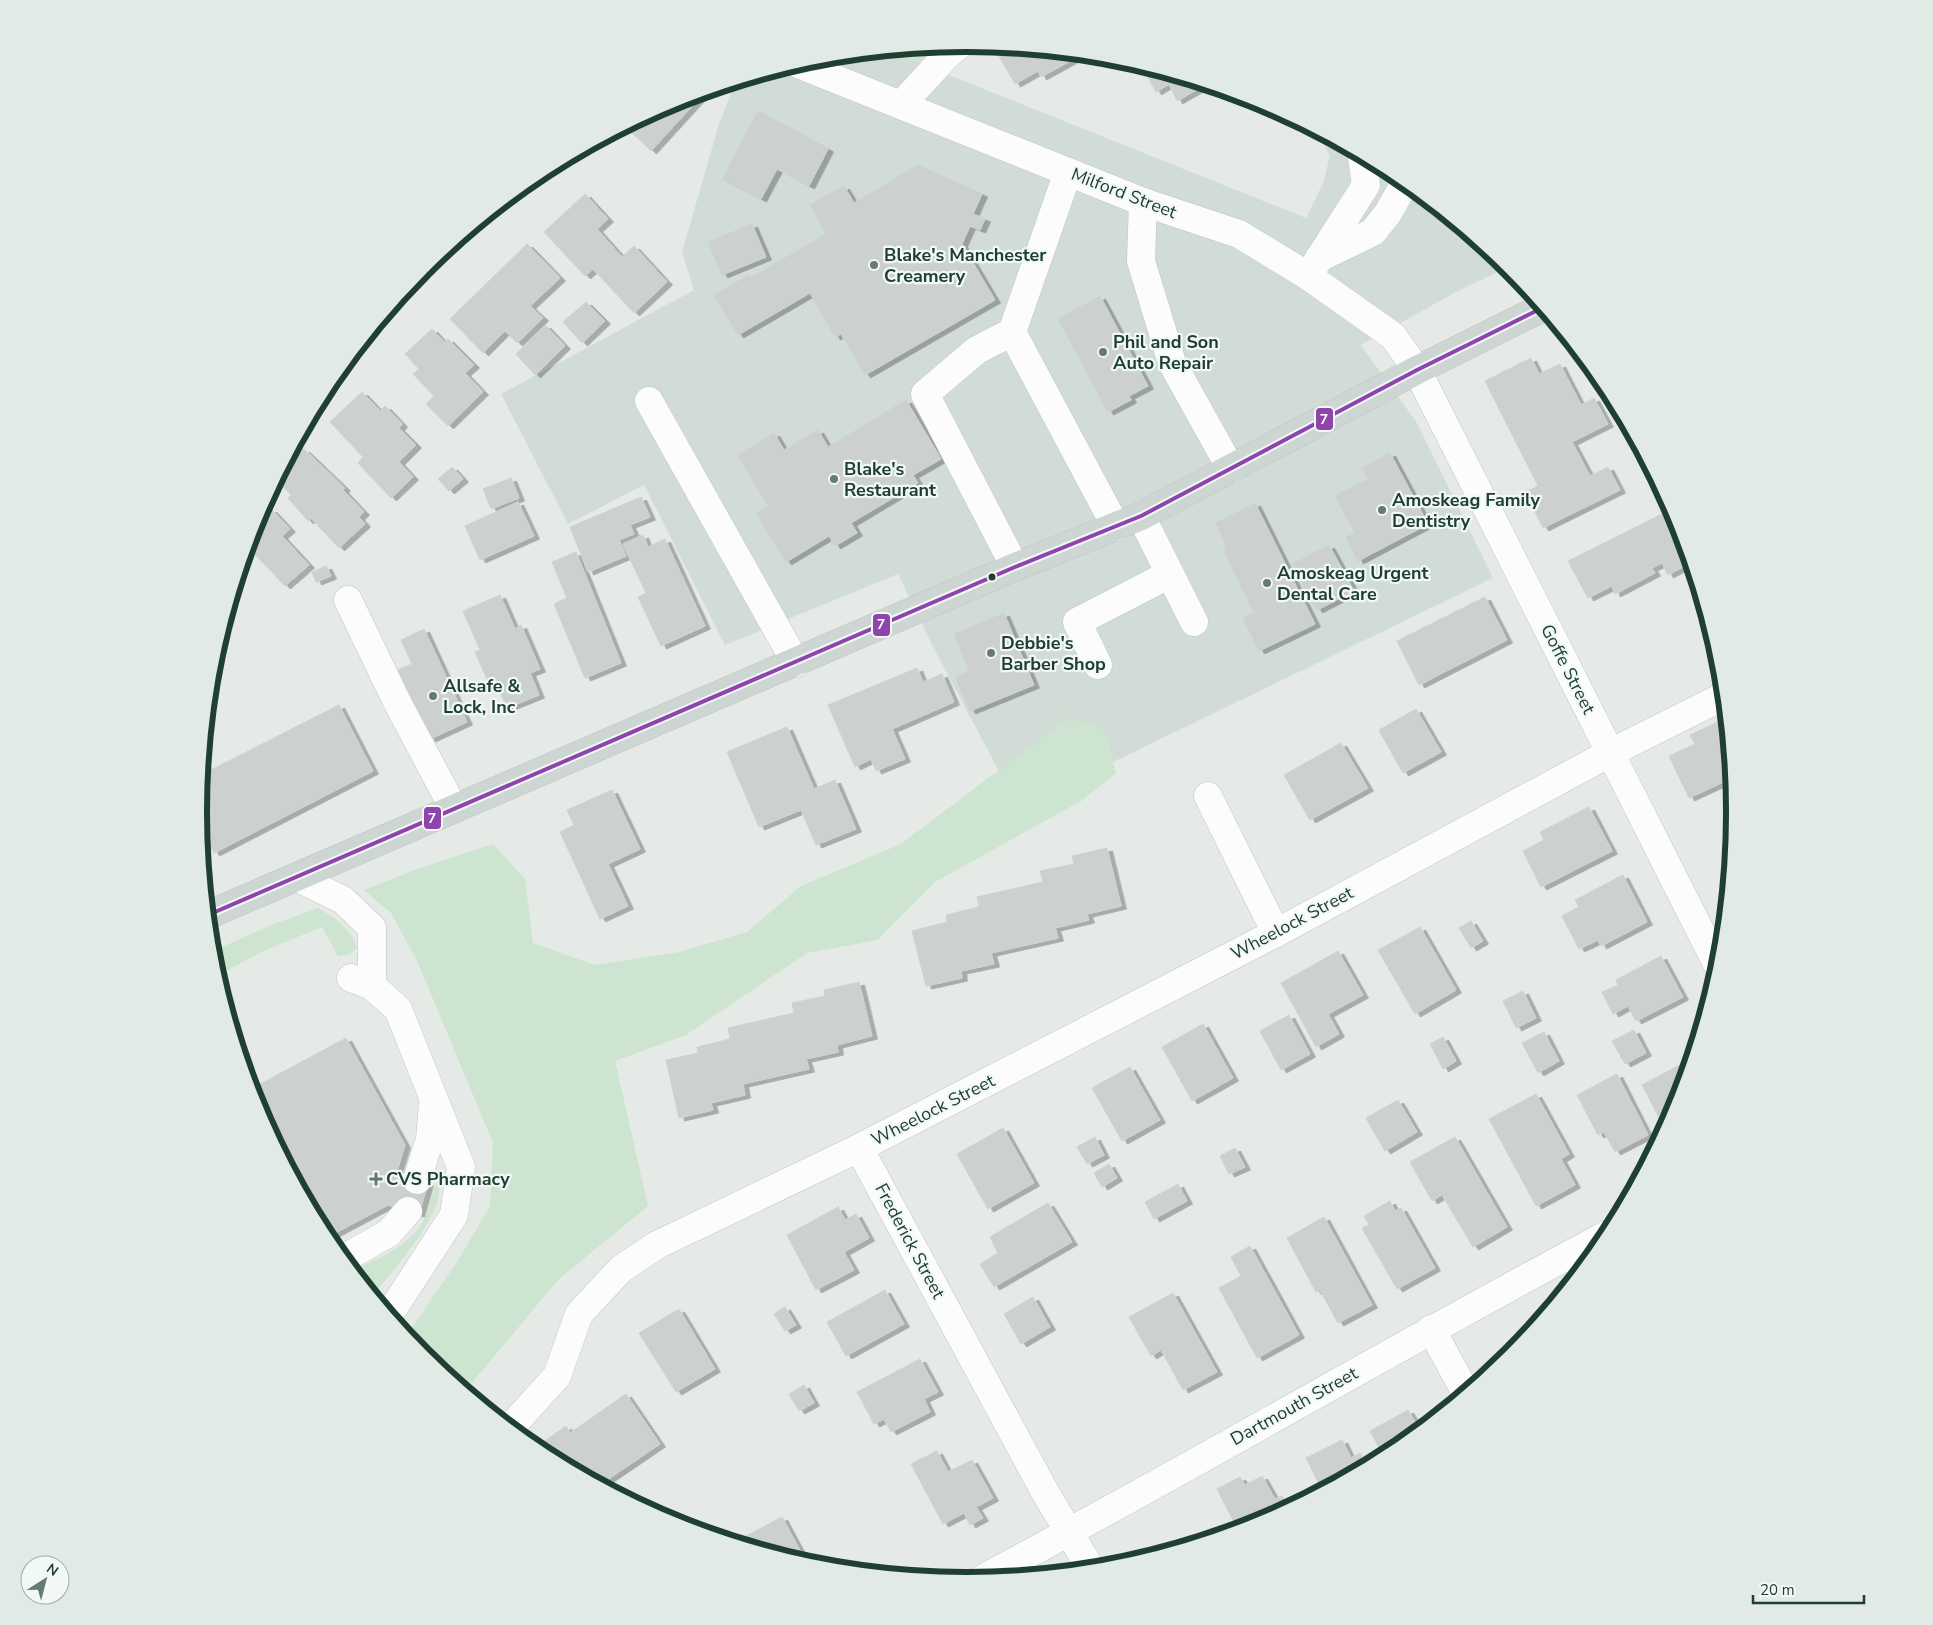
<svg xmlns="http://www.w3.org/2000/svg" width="1933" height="1625" viewBox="0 0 1933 1625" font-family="'Nunito Sans',sans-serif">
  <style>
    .built { fill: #d2dcd6 }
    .green { fill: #cde4d0 }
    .building { fill: #ccd1ce; stroke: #cdd3d0; filter: url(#shadow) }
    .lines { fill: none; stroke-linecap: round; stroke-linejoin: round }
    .minor-casing { stroke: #c2c7c4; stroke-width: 29 }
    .major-casing { stroke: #bcc6c2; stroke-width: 29 }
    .minor { stroke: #fbfcfb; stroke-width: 28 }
    .major { stroke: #cdd6d3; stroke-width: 28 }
    .bus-1-casing { stroke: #f2f9f5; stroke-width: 8 }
    .bus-1 { stroke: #8e44ad; stroke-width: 4 }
    .poi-dot { fill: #657b72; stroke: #f2f9f5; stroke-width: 2 }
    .bus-dot { fill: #203f33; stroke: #f2f9f5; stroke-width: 2 }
    .labels { text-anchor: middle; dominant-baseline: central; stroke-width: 4.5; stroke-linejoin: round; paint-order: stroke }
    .street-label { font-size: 18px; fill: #203f33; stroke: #f2f9f5 }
    .poi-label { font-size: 18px; font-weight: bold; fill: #203f33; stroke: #f2f9f5; text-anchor: start }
    .rim { fill: none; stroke: #203f33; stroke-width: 6 }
    .line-badge { stroke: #f2f9f5; stroke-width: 2 }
    .badge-label { font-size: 14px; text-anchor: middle; font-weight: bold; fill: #fff }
  </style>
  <defs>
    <filter id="shadow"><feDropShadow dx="5.5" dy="3" stdDeviation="0" flood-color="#0004"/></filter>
  </defs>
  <rect width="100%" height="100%" fill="#e5eae7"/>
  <path class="built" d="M889,51L1306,218L1323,183L1330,156L1318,133L1394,173L1508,267L1456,292L1361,345L1417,423L1493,578L1113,762L1102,728L1068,719L999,771L932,645L898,574L725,645L644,485L568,524L501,394L694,290L682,252L719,124L735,83L817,58Z"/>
  <g class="green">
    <path d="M938,47L918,63L889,51Z"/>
    <path d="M1068,718L1102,728L1116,773L1083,800L935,882L877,940L807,953L686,1035L615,1061L648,1206L559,1279L465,1391L423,1356L406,1336L457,1262L490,1206L493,1143L418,963L391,913L364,890L417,869L493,844L525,879L533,943L595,965L679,952L747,932L801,886L901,844Z"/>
    <path d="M318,908C336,918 350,928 357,948L349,955L338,956L322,927L261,952L217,976L211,952L271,925Z"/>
    <path d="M439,1174C439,1181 440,1188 439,1194C436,1221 395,1269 377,1290L358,1268C380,1258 409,1245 422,1223C430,1209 433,1190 439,1174Z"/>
  </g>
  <g class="building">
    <path d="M993,46L1081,55L1041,77L1038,71L1015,84Z"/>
    <path d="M1142,66L1205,85L1177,101L1169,84L1156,92Z"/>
    <path d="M704,93L651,151L626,127L673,102Z"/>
    <path d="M758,111L828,149L809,186L777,169L761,199L722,179Z"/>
    <path d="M918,165L982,194L973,214L985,219L980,230L970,226L962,244L995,300L865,375L841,334L835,337L810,293L738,335L714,295L749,275L750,278L826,234L810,205L844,186L854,203Z"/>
    <path d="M585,194L608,219L597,229L622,257L634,246L667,282L634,313L593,269L585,276L544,232Z"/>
    <path d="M752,224L766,257L722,275L708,242Z"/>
    <path d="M527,244L560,278L530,306L543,318L517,343L505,331L483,353L450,319Z"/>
    <path d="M1100,296L1148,386L1129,396L1131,400L1108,412L1058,319Z"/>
    <path d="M586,302L605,321L582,343L563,322Z"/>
    <path d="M545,325L565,346L535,375L516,354Z"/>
    <path d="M432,329L444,342L448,339L474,365L465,373L483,392L448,426L426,404L434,396L413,374L419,369L405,354Z"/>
    <path d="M1531,358L1539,374L1560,364L1581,405L1594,398L1608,424L1572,442L1590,476L1608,467L1620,490L1543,528L1525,492L1538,486L1485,381Z"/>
    <path d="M1590,366L1605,385L1601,388Z"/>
    <path d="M362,392L380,411L385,406L402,424L399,428L416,445L399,462L413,477L391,498L358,463L363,457L330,422Z"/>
    <path d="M906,400L941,459L913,475L918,483L851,523L857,533L835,546L829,536L786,562L756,513L768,506L738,455L774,433L784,450L818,430L828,447Z"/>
    <path d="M304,449L345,488L343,490L364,512L359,517L365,524L339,548L311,518L308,521L288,498L291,495L277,480L282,470Z"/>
    <path d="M1390,453L1428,524L1358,561L1346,537L1355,533L1335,496L1368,479L1362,468Z"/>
    <path d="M452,467L463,479L449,491L438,479Z"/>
    <path d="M511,478L519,498L491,509L483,489Z"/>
    <path d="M641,497L650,517L630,525L634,534L619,540L626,556L588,572L570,527Z"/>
    <path d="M518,502L534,536L480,560L465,526Z"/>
    <path d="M1255,503L1315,624L1259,651L1243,618L1254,613L1225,554V542L1215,523Z"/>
    <path d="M261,509L266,514L271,509L290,529L282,536L309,565L285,586L248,547Z"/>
    <path d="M1672,509L1690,563L1668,575L1662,563L1652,568L1655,573L1615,594L1612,586L1588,598L1568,561Z"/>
    <path d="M643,535L648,547L665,539L705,626L661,646L638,597L646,593L623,544Z"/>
    <path d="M1329,545L1354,591L1317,610L1292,564Z"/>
    <path d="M576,552L621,663L585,678L554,604L567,598L552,562Z"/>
    <path d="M326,566L331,576L316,582L312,572Z"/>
    <path d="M500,595L515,629L521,625L540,669L530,673L539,695L507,708L497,685L491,688L475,652L480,650L463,611Z"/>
    <path d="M1485,597L1507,640L1419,685L1397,641Z"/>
    <path d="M1004,613L1034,685L970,711L955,677L969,671L954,634Z"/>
    <path d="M424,629L467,722L430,739L398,670L412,664L401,640Z"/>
    <path d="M917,668L923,682L942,674L954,702L892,729L905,759L876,771L871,759L855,767L828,705Z"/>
    <path d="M339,705L373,771L214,853L205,836L200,838L198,812L201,775Z"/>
    <path d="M1416,709L1441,752L1403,773L1379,730Z"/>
    <path d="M1722,720L1727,726L1732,778L1689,798L1669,756L1695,744L1690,735Z"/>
    <path d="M787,727L814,789L835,780L856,829L816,845L801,810L759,827L727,752Z"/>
    <path d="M1341,743L1368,788L1310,820L1284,775Z"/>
    <path d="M612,790L640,849L608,864L628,906L600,919L560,832L574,825L567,810Z"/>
    <path d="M1589,807L1612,851L1541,887L1523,851L1544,840L1540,832Z"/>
    <path d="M1107,848L1121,906L1087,914L1089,920L1055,928L1058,938L991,953L994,964L961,971L962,978L926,986L912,931L947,922L946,915L979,907L977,897L1043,882L1040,871L1074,864L1072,856Z"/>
    <path d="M1623,875L1647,922L1601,946L1598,940L1579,949L1562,916L1579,907L1575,900Z"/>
    <path d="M1471,921L1483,941L1471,948L1459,928Z"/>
    <path d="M1420,927L1456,990L1415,1014L1378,950Z"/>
    <path d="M1338,951L1363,995L1328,1014L1339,1034L1316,1047L1281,983Z"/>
    <path d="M1661,956L1683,997L1636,1021L1628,1006L1613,1014L1602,992L1618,985L1616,980Z"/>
    <path d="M859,982L872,1036L837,1045L838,1052L806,1059L809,1069L743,1084L745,1095L711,1103L713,1110L679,1118L666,1060L698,1053L697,1047L730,1039L728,1028L794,1013L792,1003L825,996L824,990Z"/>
    <path d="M1523,991L1536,1018L1516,1028L1503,1001Z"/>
    <path d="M1289,1015L1310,1054L1281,1070L1260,1031Z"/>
    <path d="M1203,1024L1233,1078L1192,1101L1162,1047Z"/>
    <path d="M1634,1030L1646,1053L1625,1064L1612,1041Z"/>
    <path d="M1544,1032L1559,1061L1538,1073L1522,1043Z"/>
    <path d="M1443,1037L1456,1061L1443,1069L1430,1044Z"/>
    <path d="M346,1038L405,1145L396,1174L428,1183L419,1214L388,1205L326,1238L256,1106L251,1089Z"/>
    <path d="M1689,1060L1677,1107L1665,1129L1642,1085Z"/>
    <path d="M1130,1067L1160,1120L1122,1141L1092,1088Z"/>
    <path d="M1617,1074L1648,1135L1615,1152L1604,1132L1598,1135L1577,1095Z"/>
    <path d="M1536,1094L1569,1154L1561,1159L1575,1185L1536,1206L1489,1119Z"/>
    <path d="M1398,1100L1417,1132L1385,1151L1366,1118Z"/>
    <path d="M1003,1128L1034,1183L988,1209L957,1154Z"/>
    <path d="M1095,1137L1104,1155L1087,1164L1077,1147Z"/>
    <path d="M1455,1137L1507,1227L1473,1247L1442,1195L1432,1201L1410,1162Z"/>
    <path d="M1235,1148L1245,1167L1229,1174L1220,1156Z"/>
    <path d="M1109,1164L1117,1178L1102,1187L1094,1173Z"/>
    <path d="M1178,1184L1187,1201L1154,1219L1145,1202Z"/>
    <path d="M1390,1201L1395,1211L1401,1208L1435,1268L1397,1289L1362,1228L1369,1225L1364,1216Z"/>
    <path d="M1048,1203L1072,1242L994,1287L980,1264L998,1253L990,1237Z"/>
    <path d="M838,1207L845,1220L856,1214L869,1238L844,1252L854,1270L816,1290L787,1235Z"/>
    <path d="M1324,1217L1372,1305L1338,1323L1320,1290L1316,1292L1287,1238Z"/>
    <path d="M1250,1246L1299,1335L1257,1358L1219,1288L1241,1276L1231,1257Z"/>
    <path d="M885,1290L904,1324L846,1356L827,1322Z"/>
    <path d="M1173,1293L1217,1372L1183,1390L1161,1350L1151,1356L1129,1317Z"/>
    <path d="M1033,1297L1050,1327L1021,1344L1004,1314Z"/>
    <path d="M785,1307L796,1325L785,1331L774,1314Z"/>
    <path d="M679,1309L715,1369L676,1392L639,1333Z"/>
    <path d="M920,1359L938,1392L924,1399L930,1412L891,1432L884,1419L874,1424L857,1392Z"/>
    <path d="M804,1385L814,1403L799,1411L789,1394Z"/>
    <path d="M626,1394L660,1444L604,1482L599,1476L592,1480L535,1448L566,1426L570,1433Z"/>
    <path d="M1408,1410L1420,1430L1384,1457L1370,1431Z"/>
    <path d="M1342,1440L1351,1458L1360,1453L1366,1466L1322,1490L1306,1458Z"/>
    <path d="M937,1451L948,1472L972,1460L993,1498L976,1507L983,1518L970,1525L964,1513L943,1524L911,1464Z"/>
    <path d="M1262,1476L1275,1499L1282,1496L1288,1508L1260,1523L1238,1530L1217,1489L1240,1477L1245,1485Z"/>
    <path d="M782,1517L805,1560L801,1562L735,1542Z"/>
  </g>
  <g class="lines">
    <defs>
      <g id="minor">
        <path d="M798,64L1143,202L1239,234L1308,276L1393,336L1417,370L1719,968"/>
        <path d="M901,105L946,56L960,44"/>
        <path d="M1143,202L1141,261L1172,363L1231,469"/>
        <path d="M1319,258L1373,232L1388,213L1405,183"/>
        <path d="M1308,276L1366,185L1362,157"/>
        <path d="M1012,332L1068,172"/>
        <path d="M649,401L796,663"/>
        <path d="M1141,516L1194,622"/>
        <path d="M1015,567L925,394L977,350L1012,332L1116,527"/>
        <path d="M348,600L398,704L454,809"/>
        <path d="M1098,665L1077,622L1170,574"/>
        <path d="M1208,796L1276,933"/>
        <path d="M296,877L343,900L372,928V986"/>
        <path d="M351,978L372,986L398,1009L461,1167L454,1215L389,1315"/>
        <path d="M859,1148L1045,1492L1091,1569"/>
        <path d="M417,1180L430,1139L433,1104"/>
        <path d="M343,1259L389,1233L408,1211"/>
        <path d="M1431,1329L1466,1393"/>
        <path d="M510,1428L557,1376L579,1314L621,1269L657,1245L859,1148L1276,933L1610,753L1724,696"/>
        <path d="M980,1580C1191,1468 1397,1346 1608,1234"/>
      </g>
      <path id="major" d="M208,915L1015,567L1141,516L1417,370L1542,308"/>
    </defs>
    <use href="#minor" class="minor-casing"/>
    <use href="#major" class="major-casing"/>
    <use href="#minor" class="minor"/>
    <use href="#major" class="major"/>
    <defs>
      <path id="bus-1" d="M208,915L1015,567L1141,516L1417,370L1542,308"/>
    </defs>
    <use href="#bus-1" class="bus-1-casing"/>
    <use href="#bus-1" class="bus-1"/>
  </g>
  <g class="poi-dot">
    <circle cx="874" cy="265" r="5"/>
    <circle cx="1103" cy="352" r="5"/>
    <circle cx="834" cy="479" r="5"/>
    <circle cx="1382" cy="510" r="5"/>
    <circle cx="1267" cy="583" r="5"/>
    <circle cx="991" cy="653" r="5"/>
    <circle cx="433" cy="696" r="5"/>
    <path d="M373.5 1171.5h5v5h5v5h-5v5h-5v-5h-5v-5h5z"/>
  </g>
  <circle class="bus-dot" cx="992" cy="577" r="4.5"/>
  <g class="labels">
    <g class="street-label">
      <text transform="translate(1124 193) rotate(21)">Milford Street</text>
      <text transform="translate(1568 669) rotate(63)">Goffe Street</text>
      <text transform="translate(1292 923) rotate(-28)">Wheelock Street</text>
      <text transform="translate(933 1110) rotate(-27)">Wheelock Street</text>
      <text transform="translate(910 1241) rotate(62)">Frederick Street</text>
      <text transform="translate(1294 1406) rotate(-29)">Dartmouth Street</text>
    </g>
    <g class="poi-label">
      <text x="884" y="255">Blake's Manchester<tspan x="884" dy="21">Creamery</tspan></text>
      <text x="1113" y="342">Phil and Son<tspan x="1113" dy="21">Auto Repair</tspan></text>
      <text x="844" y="469">Blake's<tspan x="844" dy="21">Restaurant</tspan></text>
      <text x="1392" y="500">Amoskeag Family<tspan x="1392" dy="21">Dentistry</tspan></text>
      <text x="1277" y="573">Amoskeag Urgent<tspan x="1277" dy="21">Dental Care</tspan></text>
      <text x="1001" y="643">Debbie's<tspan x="1001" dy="21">Barber Shop</tspan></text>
      <text x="443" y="686">Allsafe &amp;<tspan x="443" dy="21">Lock, Inc</tspan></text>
      <text x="386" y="1179">CVS Pharmacy</text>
    </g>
  </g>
  <path d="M0 0H1933V1625H0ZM966 52H967A759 759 0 0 1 1726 811V813A759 759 0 0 1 967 1572H966A759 759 0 0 1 207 813V811A759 759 0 0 1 966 52Z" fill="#e1eae5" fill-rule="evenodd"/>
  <path class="rim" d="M966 52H967A759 759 0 0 1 1726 811V813A759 759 0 0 1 967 1572H966A759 759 0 0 1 207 813V811A759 759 0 0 1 966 52Z"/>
  <g class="line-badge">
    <rect x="1315" y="407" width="19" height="24" rx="5" fill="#8e44ad"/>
    <rect x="872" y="613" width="19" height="24" rx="5" fill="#8e44ad"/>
    <rect x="423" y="806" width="19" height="24" rx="5" fill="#8e44ad"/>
  </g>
  <g class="badge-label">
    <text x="1324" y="424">7</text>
    <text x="881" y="629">7</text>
    <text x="432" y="823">7</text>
  </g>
  <g transform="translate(45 1580) rotate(36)"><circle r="24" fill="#f2f9f5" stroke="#9eafa7"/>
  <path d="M0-4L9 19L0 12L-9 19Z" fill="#657b72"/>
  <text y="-8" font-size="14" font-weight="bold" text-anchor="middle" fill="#203f33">N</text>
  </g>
  <path d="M1753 1595v8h111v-8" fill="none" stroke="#203f33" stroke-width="2.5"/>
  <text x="1760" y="1595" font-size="15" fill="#203f33" stroke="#f2f9f5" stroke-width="4" paint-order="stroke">20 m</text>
</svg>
